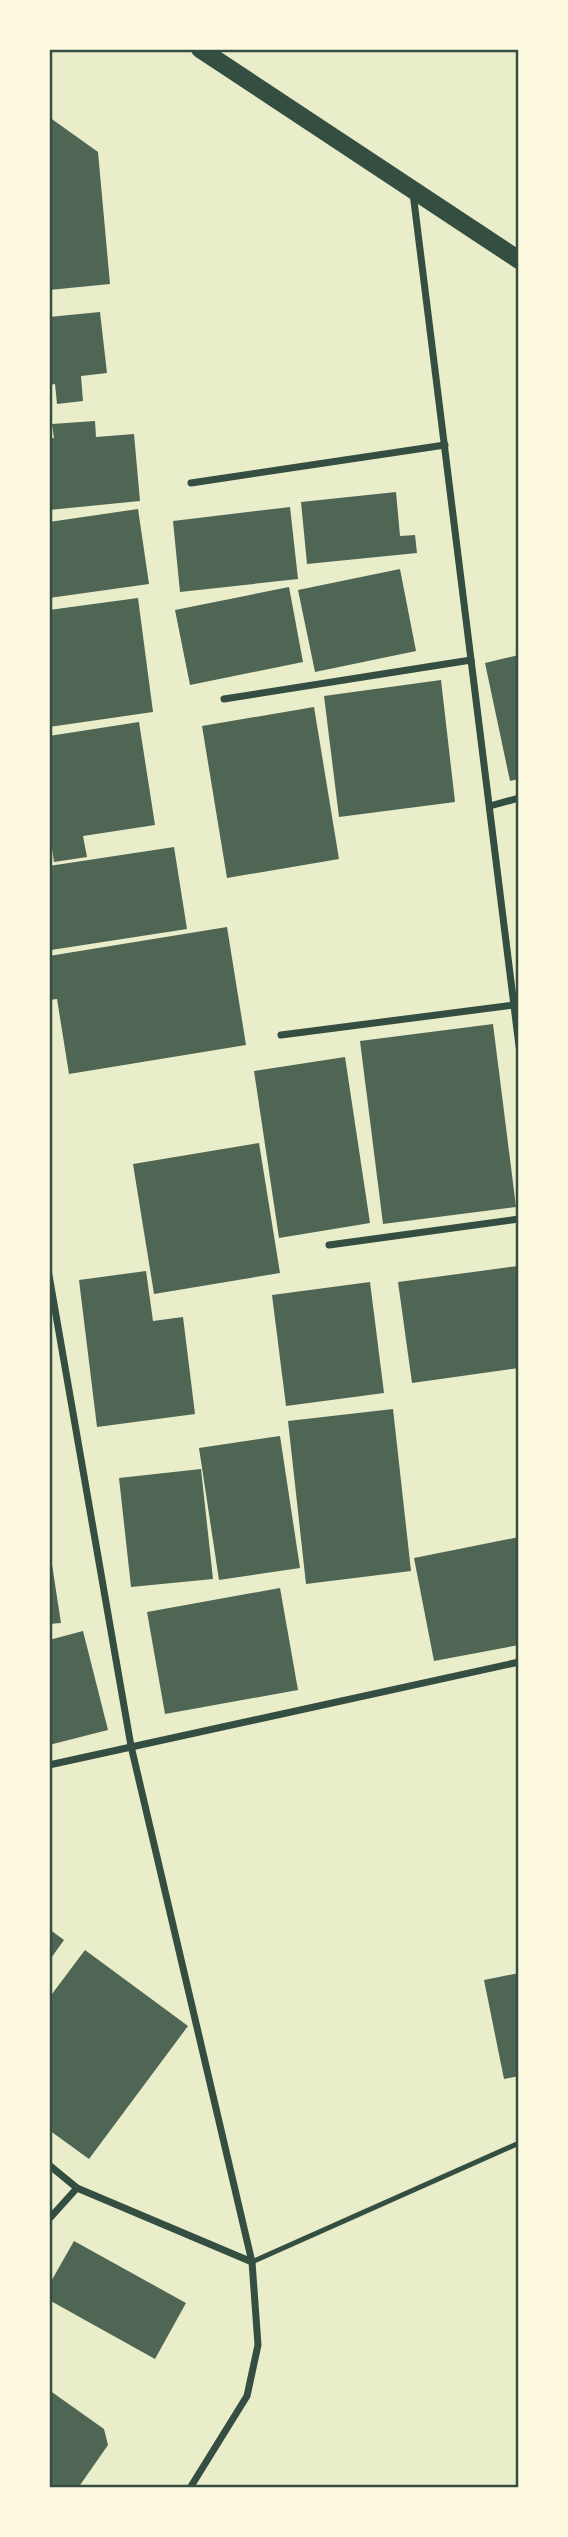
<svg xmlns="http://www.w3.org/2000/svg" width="568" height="2537" viewBox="0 0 568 2537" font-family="'PT Sans Narrow',sans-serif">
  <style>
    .building { fill: #4f6655 }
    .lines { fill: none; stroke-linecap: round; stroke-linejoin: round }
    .service { stroke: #344e41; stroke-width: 5 }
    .minor { stroke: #344e41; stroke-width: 7 }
    .primary { stroke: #344e41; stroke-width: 18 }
    .neatline { fill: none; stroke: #344e41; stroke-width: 2.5 }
  </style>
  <rect width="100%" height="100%" fill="#e9edc9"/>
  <g class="building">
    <path d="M49,117L98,152L110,284L49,290Z"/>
    <path d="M100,312L107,373L81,376L83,401L57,404L55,384L49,385V317Z"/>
    <path d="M95,421L96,437L134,434L140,501L49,510V439L54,438L52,424Z"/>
    <path d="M396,492L400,536L415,535L417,553L307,564L301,502Z"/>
    <path d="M290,507L298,579L180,592L173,521Z"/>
    <path d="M138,509L149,584L49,598V522Z"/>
    <path d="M400,569L416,651L315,672L298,590Z"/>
    <path d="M289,587L303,662L190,685L175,610Z"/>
    <path d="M138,598L153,712L49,727V610Z"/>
    <path d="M519,655V779L510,781L485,663Z"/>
    <path d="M441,680L455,802L339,817L324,696Z"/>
    <path d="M314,707L339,859L227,878L202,726Z"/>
    <path d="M139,722L155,825L83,836L87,857L54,862L51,841L49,842V736Z"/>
    <path d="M174,847L187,929L51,950L49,937V866Z"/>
    <path d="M227,927L246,1045L69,1074L57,999L49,1000V956Z"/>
    <path d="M493,1024L516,1207L383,1224L360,1041Z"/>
    <path d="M345,1057L370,1223L279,1238L254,1071Z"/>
    <path d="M259,1143L280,1273L154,1294L133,1164Z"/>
    <path d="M518,1266L519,1368L412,1383L398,1282Z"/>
    <path d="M146,1271L153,1321L183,1317L195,1414L97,1427L79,1280Z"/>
    <path d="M370,1282L384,1393L286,1406L272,1295Z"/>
    <path d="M393,1409L411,1571L306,1584L288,1421Z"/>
    <path d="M280,1436L300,1568L219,1580L199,1448Z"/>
    <path d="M201,1469L213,1579L131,1587L119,1478Z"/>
    <path d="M519,1537V1645L434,1661L414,1558Z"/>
    <path d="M49,1545L61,1623L49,1624Z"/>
    <path d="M280,1588L298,1690L165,1714L147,1612Z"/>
    <path d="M83,1631L108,1730L49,1745V1640Z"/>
    <path d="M49,1929L64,1940L49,1961Z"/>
    <path d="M85,1950L188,2026L89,2159L49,2130V1998Z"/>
    <path d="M519,1973V2076L504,2079L484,1980Z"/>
    <path d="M74,2241L186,2303L155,2359L49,2300V2285Z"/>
    <path d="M49,2390L104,2429L108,2445L78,2488H49Z"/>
  </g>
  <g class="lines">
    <path class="service" d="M252,2262L519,2143"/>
    <g class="minor">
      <path d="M413,193L519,1046"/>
      <path d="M191,483L445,445"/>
      <path d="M224,699L471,660"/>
      <path d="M490,806L519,798"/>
      <path d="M281,1035L514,1005"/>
      <path d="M329,1245L519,1219"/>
      <path d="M49,1275L131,1746L252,2262L258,2345L247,2396L190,2488"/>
      <path d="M49,1765L519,1662"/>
      <path d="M49,2165L77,2188L252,2262"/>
      <path d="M49,2219L77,2188"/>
    </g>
    <path class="primary" d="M200,49L519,260"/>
  </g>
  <rect width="568" height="2537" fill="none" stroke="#fefae0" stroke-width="102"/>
  <rect x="51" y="51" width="466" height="2435" class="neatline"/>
</svg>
